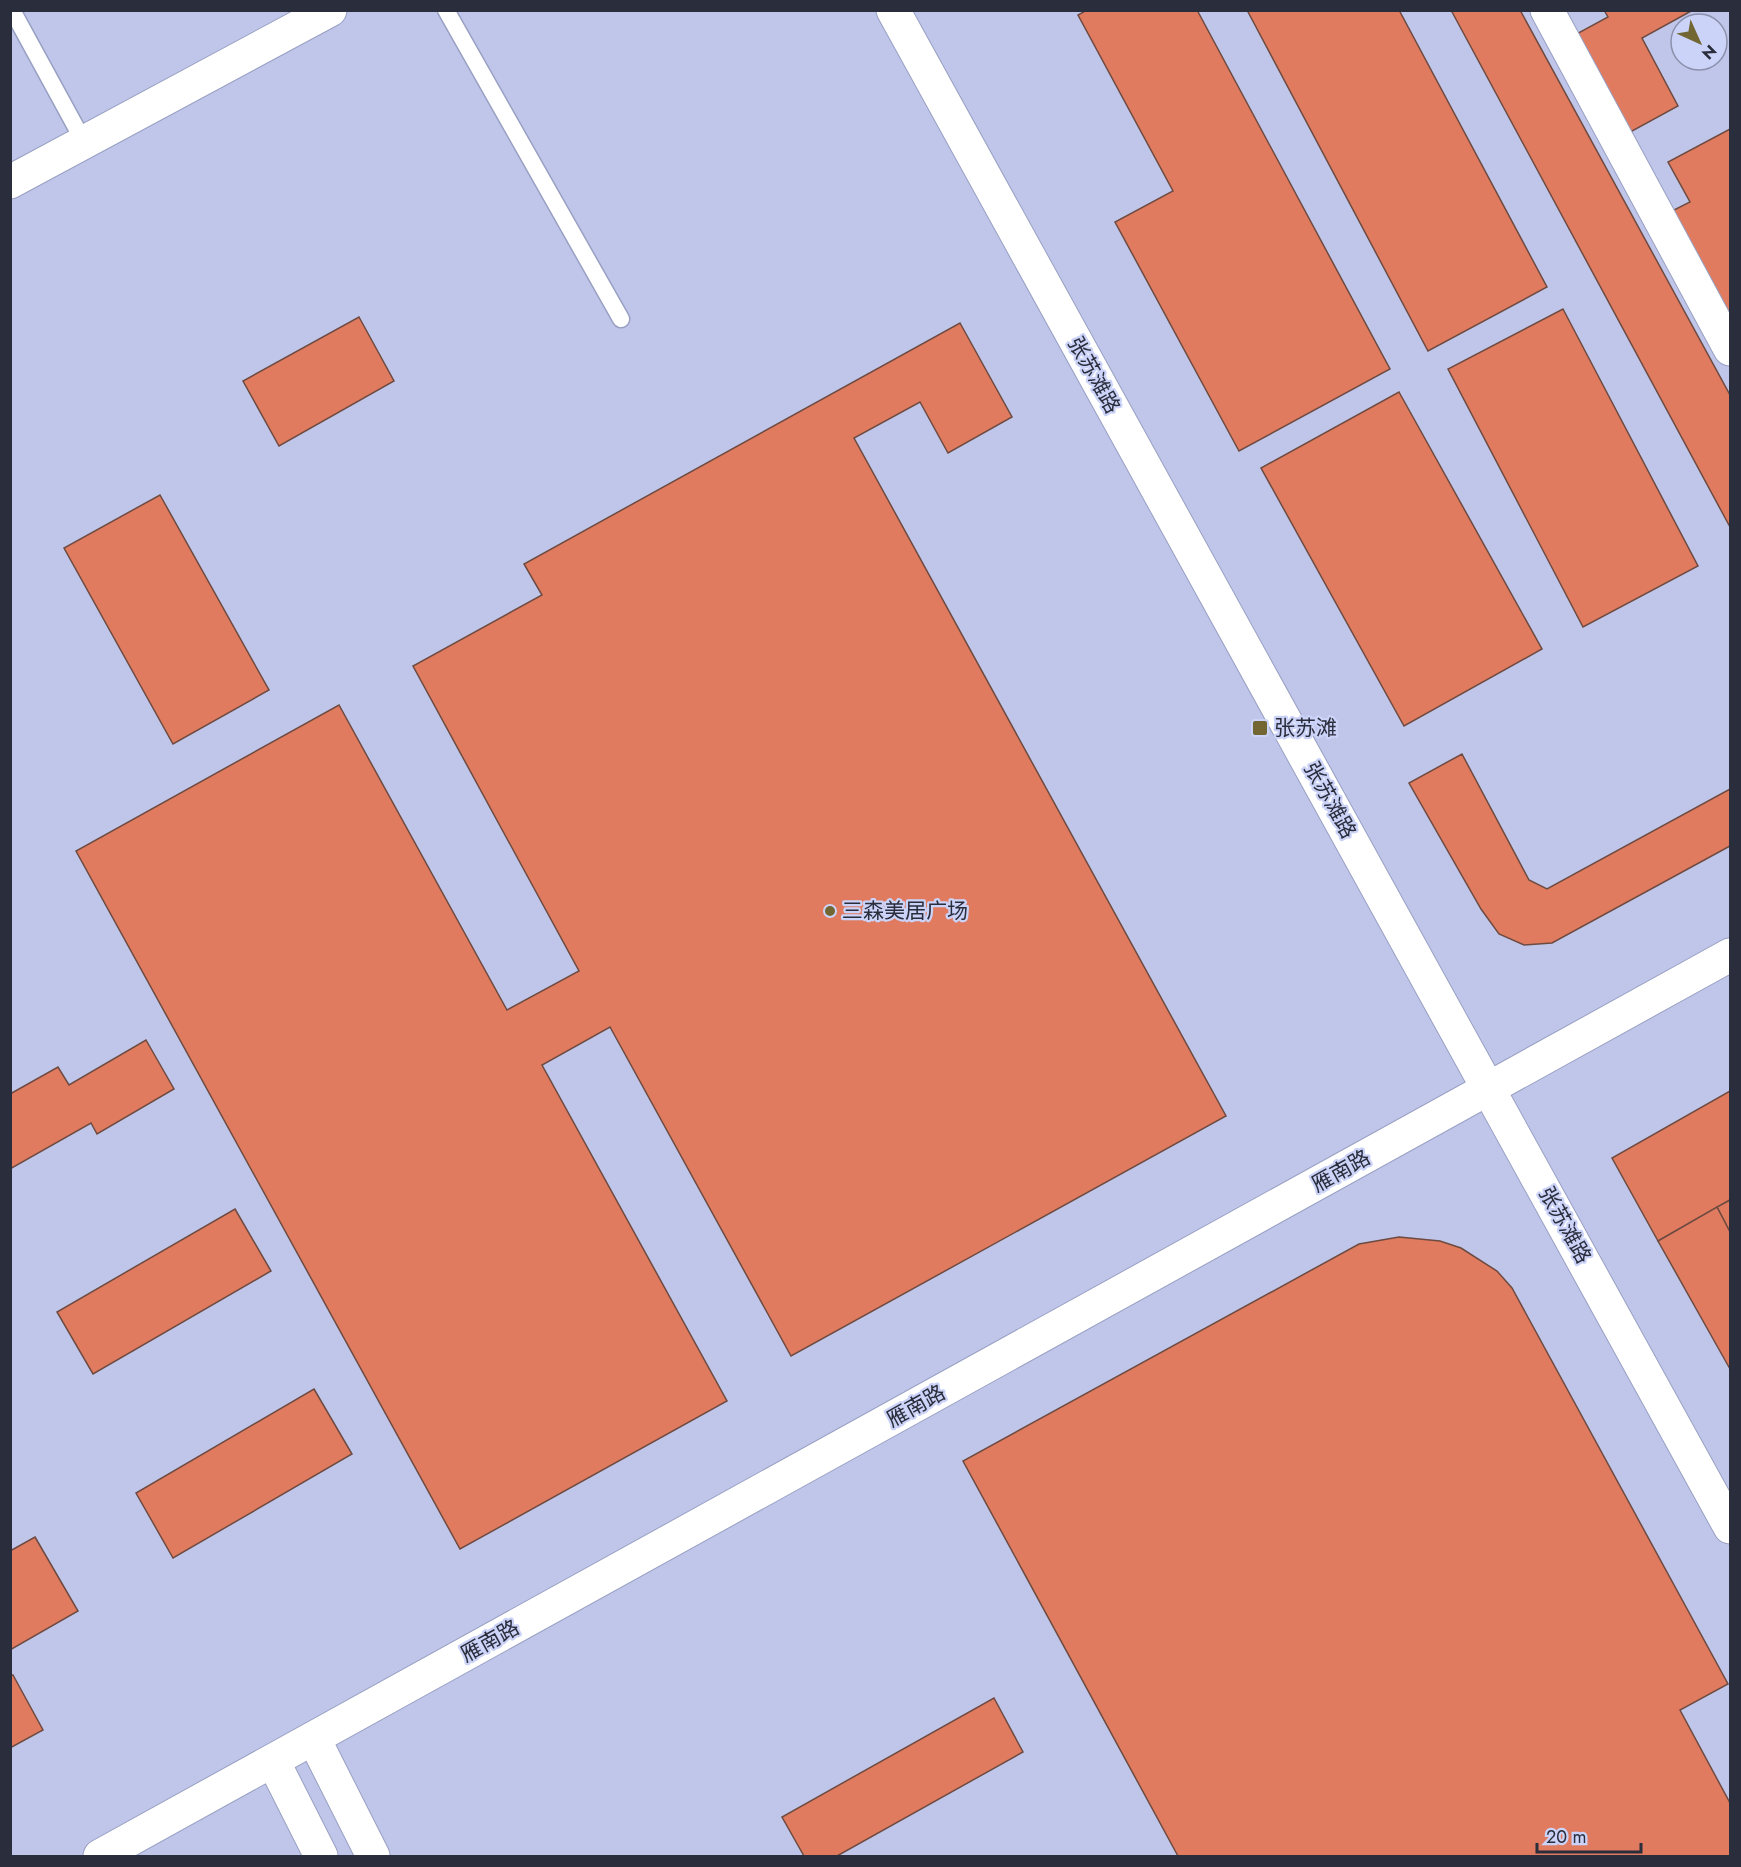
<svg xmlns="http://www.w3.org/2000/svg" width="1741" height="1867" viewBox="0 0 1741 1867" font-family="Jost,'Noto Sans SC',sans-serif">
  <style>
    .building { fill: #e17b5f; stroke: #6e4b41; stroke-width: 1.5 }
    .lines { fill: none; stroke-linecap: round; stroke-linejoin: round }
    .lane-casing { stroke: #99a0c2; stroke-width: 19 }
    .street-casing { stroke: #99a0c2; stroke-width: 35 }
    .secondary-casing { stroke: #99a0c2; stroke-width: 35 }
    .lane { stroke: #fff; stroke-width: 16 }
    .street { stroke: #fff; stroke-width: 33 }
    .secondary { stroke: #fff; stroke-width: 33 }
    .poi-dot { fill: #726633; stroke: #ccd3f8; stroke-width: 2 }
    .labels { text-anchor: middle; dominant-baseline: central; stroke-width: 4.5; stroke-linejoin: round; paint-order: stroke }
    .street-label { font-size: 21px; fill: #2a2d3b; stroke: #ccd3f8 }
    .poi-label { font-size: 21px; fill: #2a2d3b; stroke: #ccd3f8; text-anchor: start }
  </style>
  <rect width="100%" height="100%" fill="#bfc6ea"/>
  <g class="building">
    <path d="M1087,10H1197L1390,369L1239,451L1115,222L1173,191L1078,15Z"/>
    <path d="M1247,10H1399L1547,287L1428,351Z"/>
    <path d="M1451,10H1520L1730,395V527Z"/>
    <path d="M1604,10H1693L1642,38L1678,106L1623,136L1571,37L1608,17Z"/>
    <path d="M1730,129V323L1666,214L1690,202L1668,162Z"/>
    <path d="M1563,309L1698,566L1583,627L1448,369Z"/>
    <path d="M359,317L394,381L279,446L243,381Z"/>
    <path d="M960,323L1012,417L948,453L920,402L854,438L1226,1116L791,1356L610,1027L542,1065L727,1401L460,1549L76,851L339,705L507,1010L579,971L413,666L542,595L524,564Z"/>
    <path d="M1399,392L1542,649L1404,726L1261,468Z"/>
    <path d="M160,495L269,690L173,744L64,548Z"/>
    <path d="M1462,754L1529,880L1547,889L1730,789V846L1552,943L1524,945L1499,934L1481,909L1409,783Z"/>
    <path d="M146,1040L174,1089L97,1134L91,1123L10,1169V1094L58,1067L69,1085Z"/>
    <path d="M1730,1091V1200L1658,1241L1612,1158Z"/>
    <path d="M1730,1200V1232L1717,1207Z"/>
    <path d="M1717,1207L1730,1232V1369L1658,1241Z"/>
    <path d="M235,1209L271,1271L93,1374L57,1312Z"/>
    <path d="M1399,1237L1440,1241L1461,1248L1497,1271L1512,1288L1728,1684L1680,1710L1730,1803V1856H1178L963,1461L1359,1244Z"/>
    <path d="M314,1389L352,1454L173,1558L136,1493Z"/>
    <path d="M35,1537L78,1611L10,1650V1551Z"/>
    <path d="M13,1675L43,1730L10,1748V1676Z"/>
    <path d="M994,1698L1023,1752L837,1856H804L782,1817Z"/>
  </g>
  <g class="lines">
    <defs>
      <g id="lane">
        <path d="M12,10L84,142"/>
        <path d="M446,10L621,319"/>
      </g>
      <g id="street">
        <path d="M1547,10L1730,349"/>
        <path d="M10,182L330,10"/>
        <path d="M314,1739L373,1856"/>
        <path d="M273,1761L321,1856"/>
      </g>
      <g id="secondary">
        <path d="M893,10L1730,1527"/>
        <path d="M100,1856L1730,955"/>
      </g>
    </defs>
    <use href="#lane" class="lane-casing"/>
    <use href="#street" class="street-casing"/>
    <use href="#secondary" class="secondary-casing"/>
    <use href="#lane" class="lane"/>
    <use href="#street" class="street"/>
    <use href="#secondary" class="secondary"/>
  </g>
  <g class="poi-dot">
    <rect x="1252" y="720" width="16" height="16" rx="3"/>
    <circle cx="830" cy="911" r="6"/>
  </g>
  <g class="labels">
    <g class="street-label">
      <text transform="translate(1094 375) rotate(61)">张苏滩路</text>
      <text transform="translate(1330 800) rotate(61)">张苏滩路</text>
      <text transform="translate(1341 1171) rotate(-29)">雁南路</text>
      <text transform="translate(1565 1225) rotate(61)">张苏滩路</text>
      <text transform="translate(916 1406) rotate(-29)">雁南路</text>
      <text transform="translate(490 1641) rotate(-29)">雁南路</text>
    </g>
    <g class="poi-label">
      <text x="1274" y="728">张苏滩</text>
      <text x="842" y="911">三森美居广场</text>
    </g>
  </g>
  <rect width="1741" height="1867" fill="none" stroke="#2a2d3b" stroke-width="24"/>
  <g transform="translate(1699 42) rotate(135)"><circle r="28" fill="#ccd3f8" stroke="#8b91ac" stroke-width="1.5"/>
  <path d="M0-4.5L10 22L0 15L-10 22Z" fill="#726633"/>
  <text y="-9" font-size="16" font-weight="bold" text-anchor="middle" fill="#2a2d3b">N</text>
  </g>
  <path d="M1537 1843v9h104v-9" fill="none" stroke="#2a2d3b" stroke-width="3"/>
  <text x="1546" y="1843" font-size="18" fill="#2a2d3b" stroke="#ccd3f8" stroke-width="4.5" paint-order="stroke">20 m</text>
</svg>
